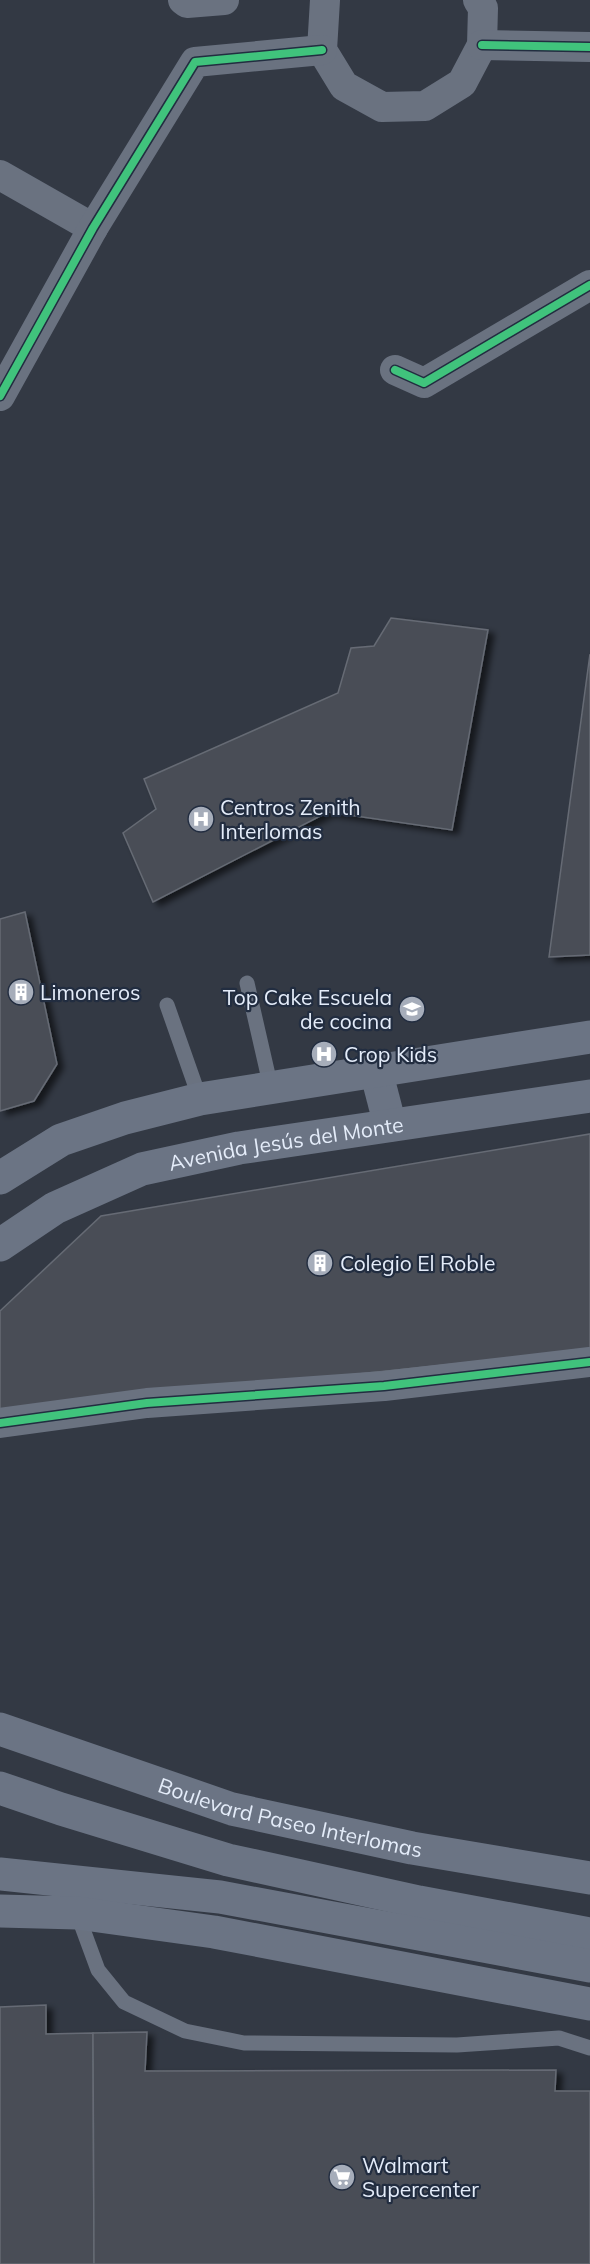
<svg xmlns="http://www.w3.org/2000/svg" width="590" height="2264" viewBox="0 0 590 2264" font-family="Mulish,sans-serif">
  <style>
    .building { fill: #494e57; stroke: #666b74; stroke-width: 1.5; filter: url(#shadow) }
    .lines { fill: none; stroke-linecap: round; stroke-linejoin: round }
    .service { stroke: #6a7280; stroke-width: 15 }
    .minor { stroke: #6a7280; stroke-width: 30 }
    .secondary { stroke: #6b7484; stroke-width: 33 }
    .cycleway-casing { stroke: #222d40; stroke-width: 11 }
    .cycleway { stroke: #40c37c; stroke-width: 8 }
    .labels { text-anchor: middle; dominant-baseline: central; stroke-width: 4.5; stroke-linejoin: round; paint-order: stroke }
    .poi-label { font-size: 21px; fill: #e4ecf9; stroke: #222d40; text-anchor: start }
    .street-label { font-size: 21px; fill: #e4ecf9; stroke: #222d40 }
  </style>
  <defs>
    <filter id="shadow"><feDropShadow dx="6" dy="4" stdDeviation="3" flood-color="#0009"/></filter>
  </defs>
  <rect width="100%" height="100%" fill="#333944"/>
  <g class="building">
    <path d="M391,618L488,630L452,830L328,812L153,902L123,833L156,809L144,779L338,693L351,648L374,646Z"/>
    <path d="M590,654V955L549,957Z"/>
    <path d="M25,912L57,1064L34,1101L0,1111V919Z"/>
    <path d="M590,1134V1350L0,1411V1311L101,1216Z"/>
    <path d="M46,2005V2034L93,2033L94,2264H0V2007Z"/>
    <path d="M147,2032L145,2071L556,2070L555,2091H590V2264H94L93,2033Z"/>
  </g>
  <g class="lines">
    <g class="service">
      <path d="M247,983L271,1088"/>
      <path d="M167,1005L200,1099"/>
      <path d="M77,1913L98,1970L124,2002L185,2031L244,2043L457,2045L559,2038L590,2048"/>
    </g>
    <g class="minor">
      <path d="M183,0L187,3L224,0"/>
      <path d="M325,0L322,50L344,86L382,107L425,106L462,83L482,45L483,8L478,0"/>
      <path d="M482,45L590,47"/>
      <path d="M0,175L93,228"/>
      <path d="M395,370L424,383L590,285"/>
      <path d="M0,396L93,228L195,62L322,50"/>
      <path d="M0,1423L147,1403L384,1386L590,1362"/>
    </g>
    <g class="secondary">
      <path d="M376,1071L390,1125"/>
      <path d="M0,1178L61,1140L125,1118L200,1099L590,1037"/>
      <path id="s1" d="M0,1245L55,1208L142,1169L239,1148L590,1096"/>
      <path id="s2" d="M0,1729L232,1809L412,1848L590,1878"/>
      <path d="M0,1788L61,1809L228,1860L419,1902L590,1934"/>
      <path d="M0,1874L220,1897L590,1966"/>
      <path d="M0,1911L77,1913L214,1932L590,2004"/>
    </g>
    <defs>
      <g id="cycleway">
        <path d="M482,45L590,47"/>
        <path d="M395,370L424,383L590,285"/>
        <path d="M0,396L93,228L195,62L322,50"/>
        <path d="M0,1423L147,1403L384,1386L590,1362"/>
      </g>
    </defs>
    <use href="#cycleway" class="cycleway-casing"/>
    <use href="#cycleway" class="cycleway"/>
  </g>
  <defs>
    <symbol id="hospital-disc" viewBox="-11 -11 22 22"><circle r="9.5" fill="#a6adba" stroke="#222d40"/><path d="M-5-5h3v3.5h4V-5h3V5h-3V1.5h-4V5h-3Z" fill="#fff"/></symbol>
    <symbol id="building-disc" viewBox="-11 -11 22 22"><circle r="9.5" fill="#a6adba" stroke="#222d40"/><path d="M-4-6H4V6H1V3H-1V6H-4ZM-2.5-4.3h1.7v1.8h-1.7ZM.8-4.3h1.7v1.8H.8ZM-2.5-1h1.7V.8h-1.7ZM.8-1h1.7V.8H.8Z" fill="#fff"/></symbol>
    <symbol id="university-disc" viewBox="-11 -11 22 22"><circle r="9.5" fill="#a6adba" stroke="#222d40"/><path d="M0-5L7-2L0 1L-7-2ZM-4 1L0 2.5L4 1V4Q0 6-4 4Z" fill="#fff"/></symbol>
    <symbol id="supermarket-disc" viewBox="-11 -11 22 22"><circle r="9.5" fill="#a6adba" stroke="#222d40"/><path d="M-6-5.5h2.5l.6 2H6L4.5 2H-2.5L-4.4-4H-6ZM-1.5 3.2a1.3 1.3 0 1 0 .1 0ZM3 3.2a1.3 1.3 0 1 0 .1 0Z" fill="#fff"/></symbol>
  </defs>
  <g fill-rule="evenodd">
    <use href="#hospital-disc" x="186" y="804" width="30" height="30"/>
    <use href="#building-disc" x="6" y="977" width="30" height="30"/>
    <use href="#university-disc" x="397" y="994" width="30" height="30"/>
    <use href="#hospital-disc" x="309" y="1039" width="30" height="30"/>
    <use href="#building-disc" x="305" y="1248" width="30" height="30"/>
    <use href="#supermarket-disc" x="327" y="2162" width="30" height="30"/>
  </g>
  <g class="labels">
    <g class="poi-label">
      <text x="220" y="807">Centros Zenith<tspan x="220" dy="24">Interlomas</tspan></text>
      <text x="40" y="992">Limoneros</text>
      <text x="392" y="997" text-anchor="end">Top Cake Escuela<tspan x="392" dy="24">de cocina</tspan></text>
      <text x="344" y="1054">Crop Kids</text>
      <text x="340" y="1263">Colegio El Roble</text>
      <text x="362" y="2165">Walmart<tspan x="362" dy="24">Supercenter</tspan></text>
    </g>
    <g class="street-label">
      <text stroke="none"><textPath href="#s1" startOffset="308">Avenida Jesús del Monte</textPath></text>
      <text stroke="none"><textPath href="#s2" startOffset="304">Boulevard Paseo Interlomas</textPath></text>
    </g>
  </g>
</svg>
